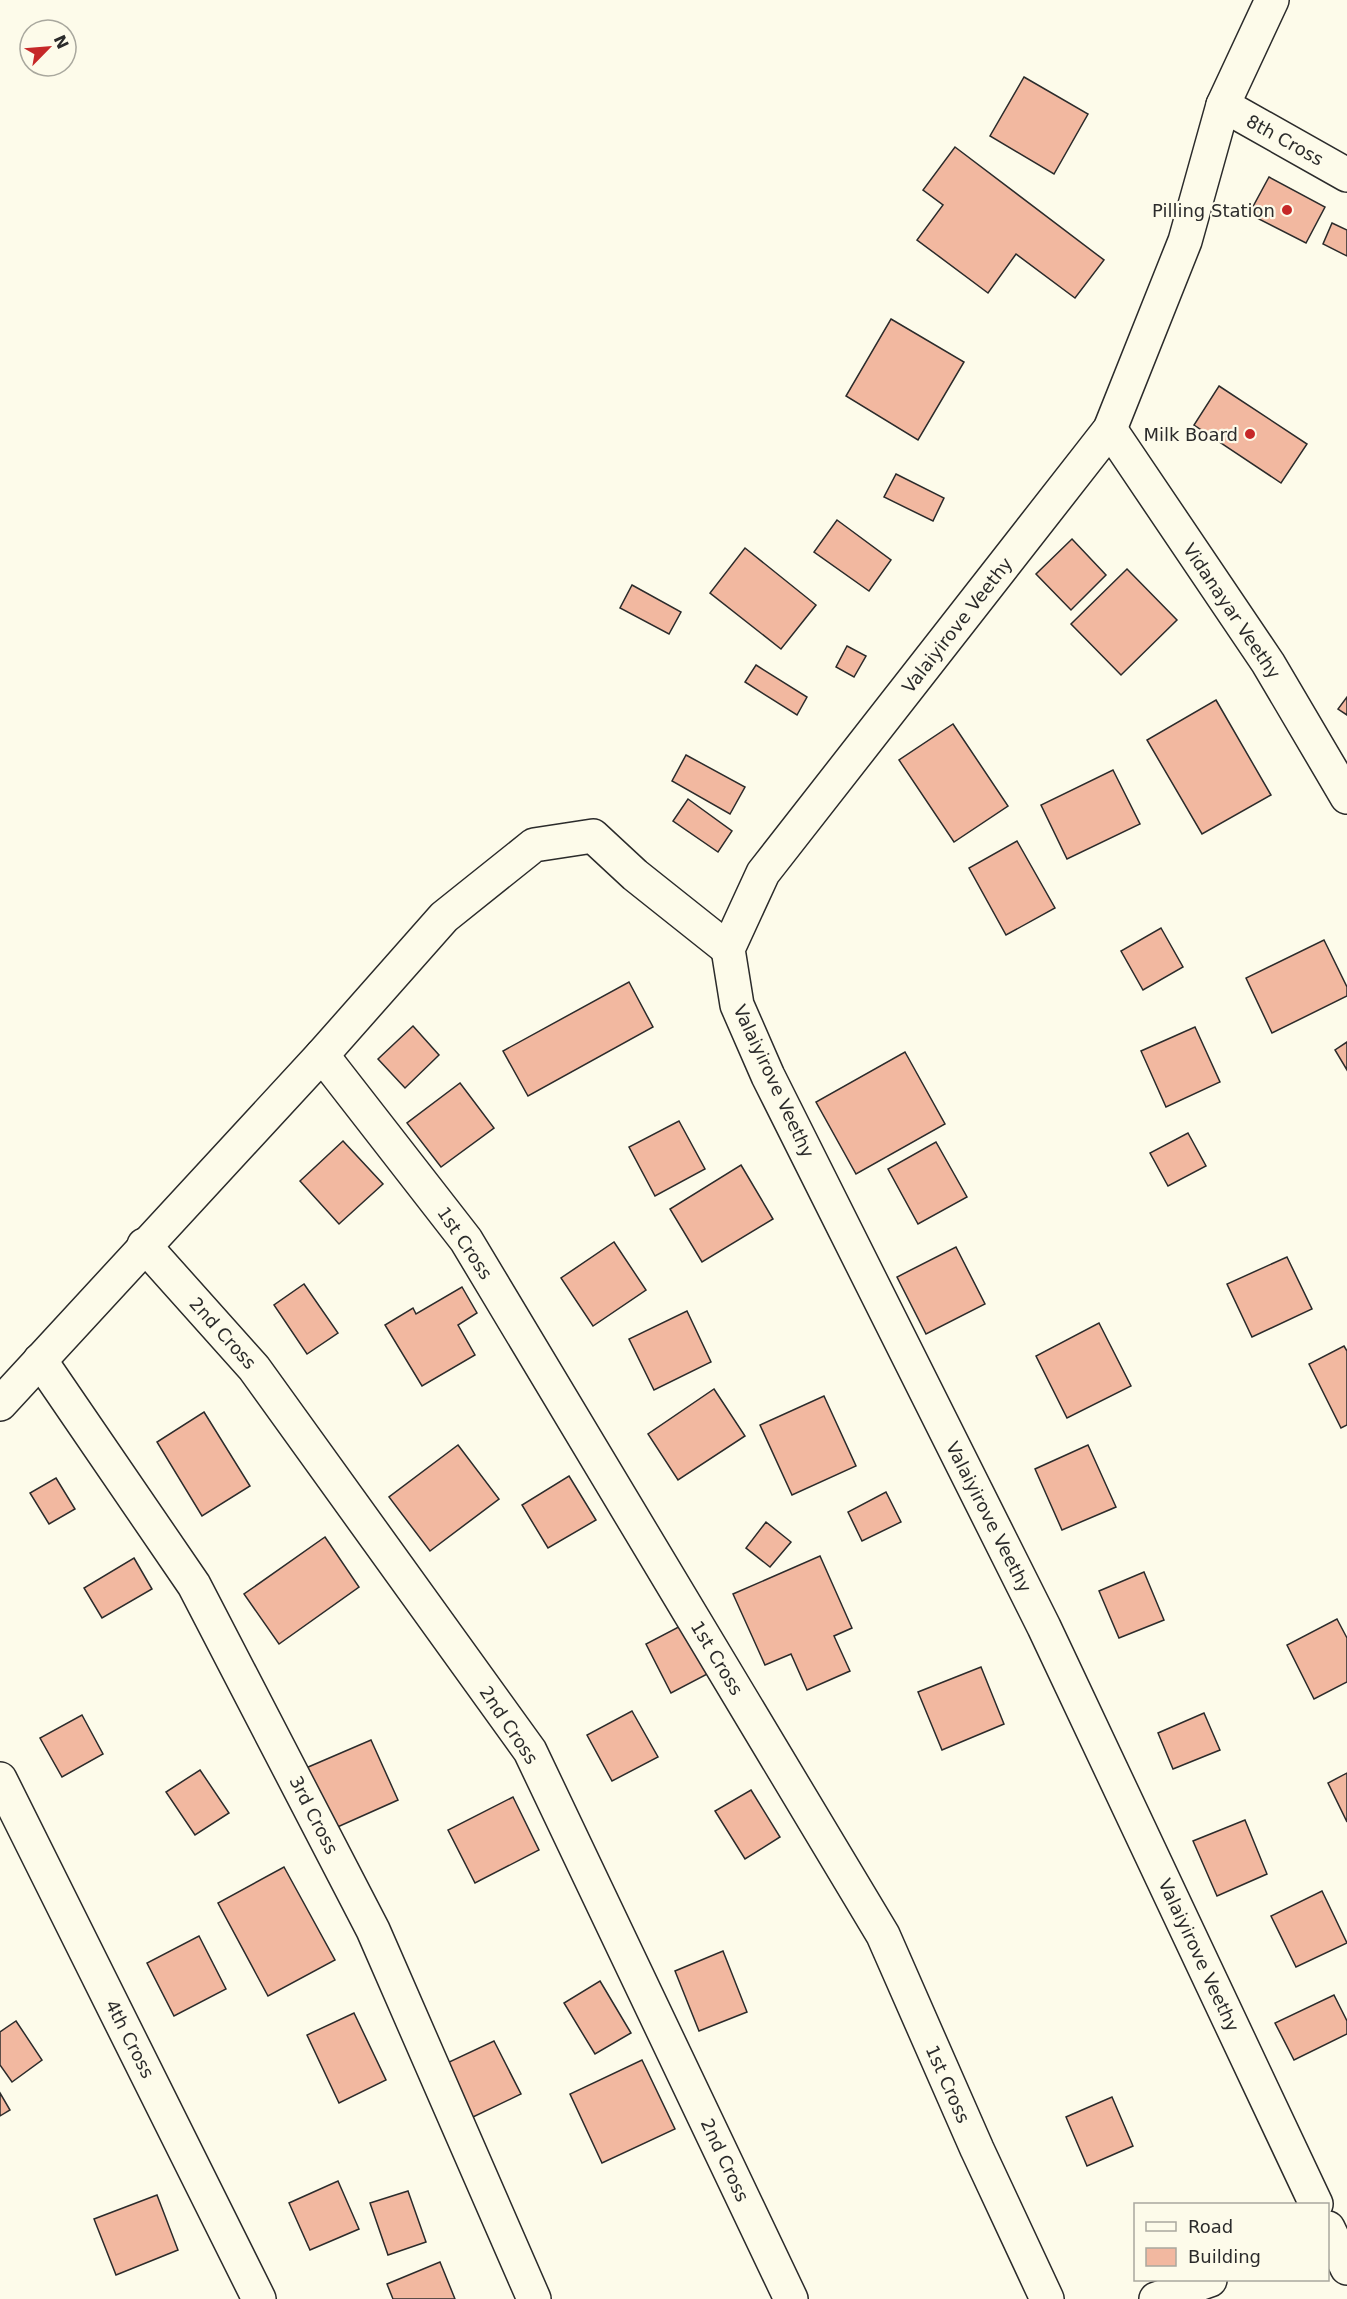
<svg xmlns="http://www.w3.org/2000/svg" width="1347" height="2299" viewBox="0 0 1347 2299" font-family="'DejaVu Sans',sans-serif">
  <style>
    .building { fill: #f2b8a0; stroke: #2b2b2b; stroke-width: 1.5 }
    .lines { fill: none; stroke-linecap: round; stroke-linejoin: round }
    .minor-casing { stroke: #2b2b2b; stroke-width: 36 }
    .minor { stroke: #fdfbea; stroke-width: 33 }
    .poi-dot { fill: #c62828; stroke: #fdfbea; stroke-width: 2 }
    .labels { text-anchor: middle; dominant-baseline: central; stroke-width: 4.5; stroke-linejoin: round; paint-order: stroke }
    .street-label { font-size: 18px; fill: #2b2b2b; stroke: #fdfbea }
    .poi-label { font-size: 18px; fill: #2b2b2b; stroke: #fdfbea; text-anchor: end }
  </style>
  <rect width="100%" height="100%" fill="#fdfbea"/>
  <g class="building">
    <path d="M1024,77L1088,114L1054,174L990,136Z"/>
    <path d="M955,147L1104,260L1075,298L1016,254L988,293L917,240L943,205L923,190Z"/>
    <path d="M1269,177L1325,207L1306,243L1249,214Z"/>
    <path d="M1332,223L1347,230V256L1323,244Z"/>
    <path d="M891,319L964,362L918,440L846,396Z"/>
    <path d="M1219,386L1307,444L1281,483L1194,425Z"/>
    <path d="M896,474L944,498L933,521L884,497Z"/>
    <path d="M837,520L891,560L869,591L814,552Z"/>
    <path d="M1072,539L1106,575L1071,610L1036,574Z"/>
    <path d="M745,548L816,605L781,649L710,593Z"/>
    <path d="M1127,569L1177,620L1121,675L1071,624Z"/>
    <path d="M632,585L681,612L669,634L620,608Z"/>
    <path d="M847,646L866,656L854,677L836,667Z"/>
    <path d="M756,665L807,697L797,715L745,682Z"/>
    <path d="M1347,697V715L1338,709Z"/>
    <path d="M1216,700L1271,795L1202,834L1147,740Z"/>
    <path d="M953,724L1008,806L954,842L899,760Z"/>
    <path d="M686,755L745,787L730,814L672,781Z"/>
    <path d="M1113,770L1140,824L1067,859L1041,805Z"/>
    <path d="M688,799L732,831L718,852L673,821Z"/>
    <path d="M1017,841L1055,908L1006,935L969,868Z"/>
    <path d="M1161,928L1183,967L1143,990L1121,951Z"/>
    <path d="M1324,940L1347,987V996L1272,1033L1246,978Z"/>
    <path d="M629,982L653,1027L528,1096L503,1051Z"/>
    <path d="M413,1026L439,1055L405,1088L378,1059Z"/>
    <path d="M1195,1027L1220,1082L1166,1107L1141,1051Z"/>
    <path d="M1347,1042V1070L1335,1050Z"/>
    <path d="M905,1052L945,1124L856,1174L816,1102Z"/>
    <path d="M460,1083L494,1128L441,1167L407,1123Z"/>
    <path d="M679,1121L705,1169L655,1196L629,1147Z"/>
    <path d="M1188,1133L1206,1166L1168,1186L1150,1153Z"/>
    <path d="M343,1141L383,1184L339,1224L300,1181Z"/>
    <path d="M936,1142L967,1197L918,1224L888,1169Z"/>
    <path d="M741,1165L773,1219L702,1262L670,1209Z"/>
    <path d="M614,1242L646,1290L593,1326L561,1278Z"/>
    <path d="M956,1247L985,1304L926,1334L897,1277Z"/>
    <path d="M1287,1257L1312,1309L1252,1337L1227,1284Z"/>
    <path d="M304,1284L338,1333L307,1354L274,1305Z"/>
    <path d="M462,1287L477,1313L458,1325L475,1355L422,1386L385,1325L413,1308L416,1314Z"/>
    <path d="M687,1311L711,1362L654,1390L629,1339Z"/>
    <path d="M1099,1323L1131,1386L1067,1418L1036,1356Z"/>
    <path d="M1344,1346L1347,1351V1425L1341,1428L1309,1364Z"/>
    <path d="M714,1389L745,1436L678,1480L648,1434Z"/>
    <path d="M824,1396L856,1466L792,1495L760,1425Z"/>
    <path d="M204,1412L250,1486L202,1516L157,1442Z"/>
    <path d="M458,1445L499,1499L430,1551L389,1497Z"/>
    <path d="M1088,1445L1116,1507L1062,1530L1035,1469Z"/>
    <path d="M569,1476L596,1520L548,1548L522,1505Z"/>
    <path d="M56,1478L75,1509L49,1524L30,1493Z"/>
    <path d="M886,1492L901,1522L862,1541L848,1512Z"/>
    <path d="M766,1522L791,1542L770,1567L746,1548Z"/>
    <path d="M325,1537L359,1587L279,1644L244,1594Z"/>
    <path d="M820,1556L852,1628L834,1636L850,1671L807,1690L791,1654L765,1665L733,1594Z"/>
    <path d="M134,1558L152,1589L102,1618L84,1588Z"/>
    <path d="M1144,1572L1164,1620L1119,1638L1099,1591Z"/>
    <path d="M1337,1619L1347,1638V1682L1314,1699L1287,1645Z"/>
    <path d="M690,1621L715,1670L671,1693L646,1644Z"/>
    <path d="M981,1667L1004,1724L942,1750L918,1692Z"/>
    <path d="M632,1711L658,1757L612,1781L587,1735Z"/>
    <path d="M1204,1713L1220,1750L1173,1769L1158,1733Z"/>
    <path d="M82,1715L103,1754L62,1777L40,1738Z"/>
    <path d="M371,1740L398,1800L333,1829L306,1768Z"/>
    <path d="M200,1770L229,1813L195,1835L166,1792Z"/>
    <path d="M1347,1773V1822L1328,1783Z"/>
    <path d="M751,1790L780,1837L745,1859L715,1811Z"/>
    <path d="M513,1797L539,1850L475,1883L448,1830Z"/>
    <path d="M1245,1820L1267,1874L1217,1896L1193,1841Z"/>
    <path d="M284,1867L335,1960L268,1996L218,1903Z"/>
    <path d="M1322,1891L1347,1943L1296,1967L1271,1916Z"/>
    <path d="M199,1936L226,1989L174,2016L147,1963Z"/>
    <path d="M723,1951L747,2012L699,2031L675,1971Z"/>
    <path d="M600,1981L631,2033L595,2054L564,2003Z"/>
    <path d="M1334,1995L1347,2021V2034L1294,2060L1275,2023Z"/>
    <path d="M354,2013L386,2080L339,2103L307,2035Z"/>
    <path d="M16,2021L42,2060L12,2082L0,2065V2032Z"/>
    <path d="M494,2041L521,2094L473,2117L447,2063Z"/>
    <path d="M642,2060L675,2129L602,2163L570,2094Z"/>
    <path d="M0,2093L10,2110L0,2116Z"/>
    <path d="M1112,2097L1133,2146L1087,2166L1066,2117Z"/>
    <path d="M338,2181L359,2229L310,2250L289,2203Z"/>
    <path d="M408,2191L426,2242L388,2255L370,2203Z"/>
    <path d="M157,2195L178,2250L116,2275L94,2219Z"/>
    <path d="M440,2262L455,2299H393L387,2284Z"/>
  </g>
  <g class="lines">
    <defs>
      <g id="minor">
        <path d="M1272,0L1223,105L1185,241L1110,429L763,873L728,949L737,1005L768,1076L1044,1627L1316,2204"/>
        <path d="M1223,105L1347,175"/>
        <path d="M1110,429L1268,663L1347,797"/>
        <path d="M322,1055L466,1240L883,1935L977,2149L1047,2299"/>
        <path d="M144,1245L254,1368L530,1751L791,2299"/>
        <path d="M40,1360L194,1585L373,1930L534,2299"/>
        <path d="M0,1404L322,1055L444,917L534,845L593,836L635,875L728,949"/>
        <path d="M0,1779L259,2299"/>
        <path d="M1328,2228L1347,2268"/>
        <path d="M1156,2299L1210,2280"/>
      </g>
    </defs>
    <use href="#minor" class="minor-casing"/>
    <use href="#minor" class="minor"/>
  </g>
  <g class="poi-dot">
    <circle cx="1287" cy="210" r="6"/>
    <circle cx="1250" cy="434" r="6"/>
  </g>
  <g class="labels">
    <g class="street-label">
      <text transform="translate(1285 140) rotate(29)">8th Cross</text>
      <text transform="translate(1232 611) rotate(56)">Vidanayar Veethy</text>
      <text transform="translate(957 625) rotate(-52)">Valaiyirove Veethy</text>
      <text transform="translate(774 1081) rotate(65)">Valaiyirove Veethy</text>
      <text transform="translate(465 1243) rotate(56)">1st Cross</text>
      <text transform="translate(223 1333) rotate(48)">2nd Cross</text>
      <text transform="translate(989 1517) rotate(63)">Valaiyirove Veethy</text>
      <text transform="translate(717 1658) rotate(59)">1st Cross</text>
      <text transform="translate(509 1725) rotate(56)">2nd Cross</text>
      <text transform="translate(314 1815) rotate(63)">3rd Cross</text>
      <text transform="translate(1199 1955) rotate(65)">Valaiyirove Veethy</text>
      <text transform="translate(130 2039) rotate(63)">4th Cross</text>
      <text transform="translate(948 2084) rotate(66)">1st Cross</text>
      <text transform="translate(725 2160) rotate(65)">2nd Cross</text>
    </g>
    <g class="poi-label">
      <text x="1275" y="210">Pilling Station</text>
      <text x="1238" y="434">Milk Board</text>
    </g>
  </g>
  <rect x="1134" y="2203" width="195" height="78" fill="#fdfbea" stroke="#a9a89e" stroke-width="1.5"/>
  <rect x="1146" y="2222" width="30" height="9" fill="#fdfbea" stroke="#a9a89e" stroke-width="1.5"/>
  <text x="1188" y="2233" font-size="18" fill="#2b2b2b">Road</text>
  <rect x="1146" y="2248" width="30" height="18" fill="#f2b8a0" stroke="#a9a89e" stroke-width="1.5"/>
  <text x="1188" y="2263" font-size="18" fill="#2b2b2b">Building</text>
  <g transform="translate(48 48) rotate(65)"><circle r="28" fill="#fdfbea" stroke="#a9a89e" stroke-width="1.5"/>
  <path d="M0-4.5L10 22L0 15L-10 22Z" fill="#c62828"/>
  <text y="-9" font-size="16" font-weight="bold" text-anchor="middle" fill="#2b2b2b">N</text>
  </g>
</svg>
